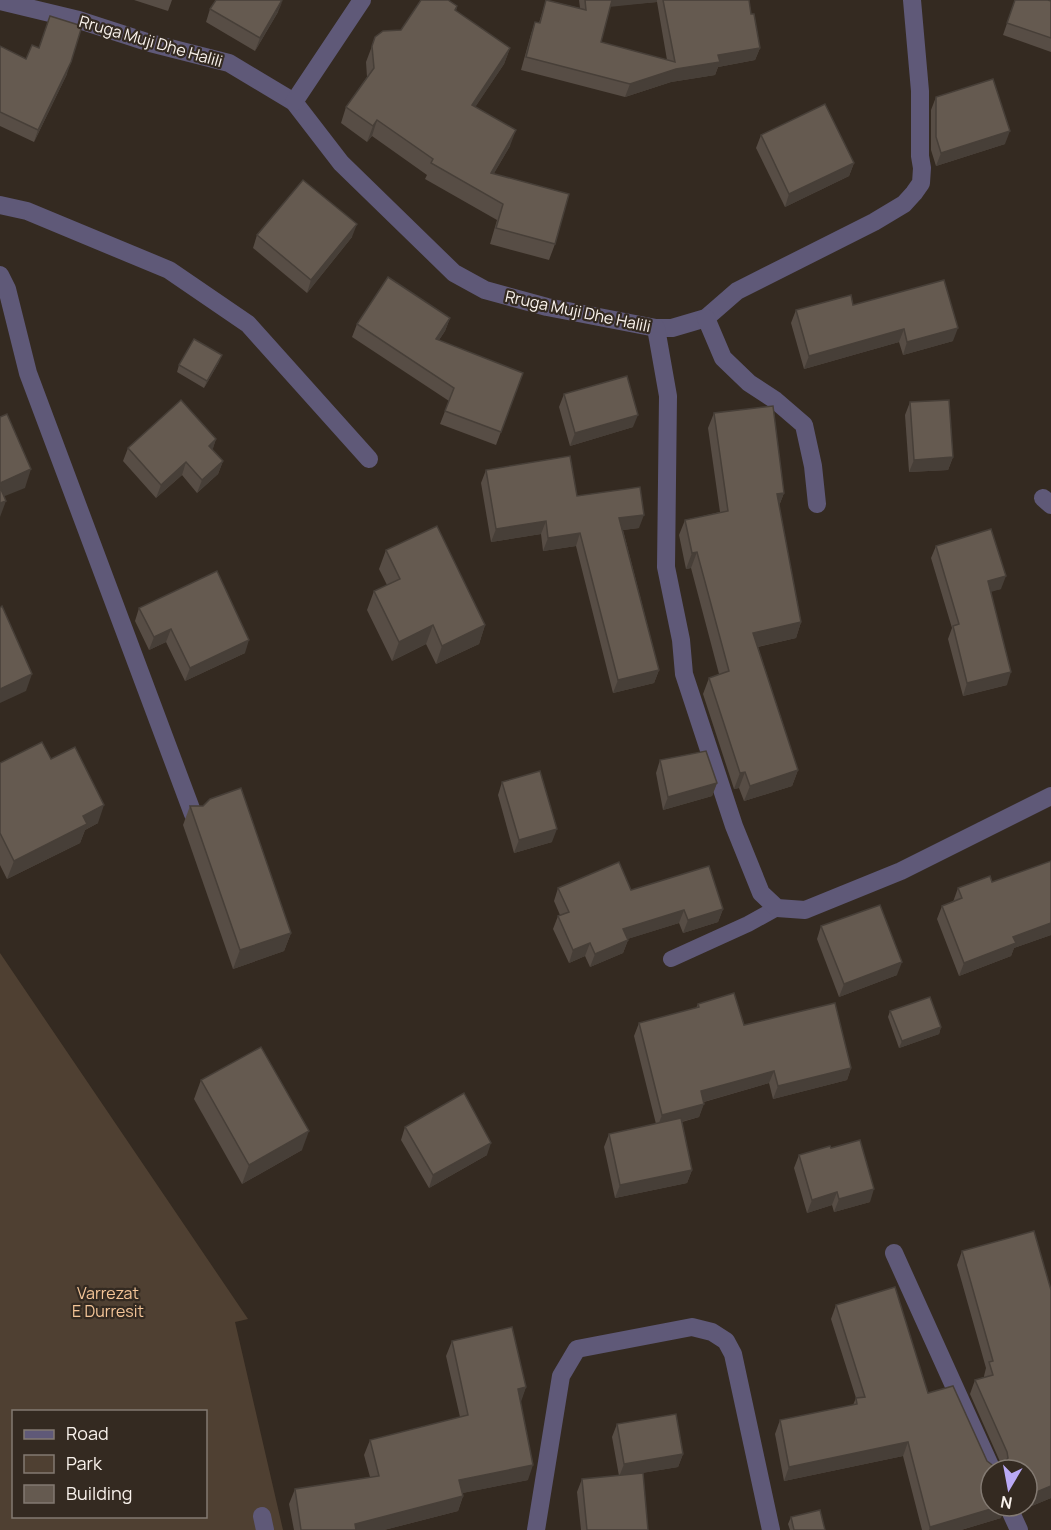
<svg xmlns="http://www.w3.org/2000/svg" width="1051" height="1530" viewBox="0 0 1051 1530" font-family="Manrope,sans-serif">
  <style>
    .green { fill: #4f4032; fill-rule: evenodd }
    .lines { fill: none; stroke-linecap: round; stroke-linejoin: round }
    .lane { stroke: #5f5978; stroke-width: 16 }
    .street { stroke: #5f5978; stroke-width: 18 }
    .wall { fill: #574d45; fill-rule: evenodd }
    .shaded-wall { fill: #473f38 }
    .building { fill: #655a50; stroke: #473f38; stroke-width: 1.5 }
    .labels { text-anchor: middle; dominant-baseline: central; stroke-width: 4.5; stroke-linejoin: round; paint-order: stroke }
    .street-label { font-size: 16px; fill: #f9f2ec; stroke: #342a21 }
    .park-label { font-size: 16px; fill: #f4c598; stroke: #342a21 }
  </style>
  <rect width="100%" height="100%" fill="#342a21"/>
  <path class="green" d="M0,953L248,1319L235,1322L283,1530H0ZM14,1412H206V1516H14Z"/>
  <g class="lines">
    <path class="lane" d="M671,959L748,924L777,908"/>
    <g class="street">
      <path d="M0,1L79,20L150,43L229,63L294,102L341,163L454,273L485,290L547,307L656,328H672L706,318L737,291L874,222L904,204L914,193L921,183L922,168L920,156V91L912,0"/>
      <path d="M294,102L362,0"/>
      <path d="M0,205L27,211L169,270L248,324L369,459"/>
      <path d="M0,275L7,289L28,373L193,814"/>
      <path d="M706,318L723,358L749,383L775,400L804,425L813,466L817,504"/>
      <path d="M656,328L668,396L666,567L681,640L684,674L734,826L761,893L777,908L805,910L901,871L1051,796"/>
      <path d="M1043,498L1051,505"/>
      <path d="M894,1253L992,1470"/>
      <path d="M1008,1506L1019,1530"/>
      <path d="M262,1516L265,1530"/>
      <path d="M536,1530L561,1376L577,1349L692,1327L712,1332L726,1341L733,1354L771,1530"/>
    </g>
  </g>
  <g class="wall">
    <path d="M134,0H172L168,11Z"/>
    <path d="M546,0L580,8L579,0H749L751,14L760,48L755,60L718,67L715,75L671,82L625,97L521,70L531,34L535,22L539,23ZM657,2L667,60L601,42L610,6Z"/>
    <path d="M1015,0L1051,1V52L1003,35Z"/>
    <path d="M457,6L456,11L510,48L504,64L475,107L510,146L494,173L555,244L549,260L490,244L497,220L425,179L427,175L372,136L367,142L341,123L346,107L367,77L366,62L372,46L401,30Z"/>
    <path d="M210,9L278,12L255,51L206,22Z"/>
    <path d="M0,46L26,59L67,74L34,142L0,126Z"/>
    <path d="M936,97L1005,144L936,166L931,150V110Z"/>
    <path d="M761,135L854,163L849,176L785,207L756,148Z"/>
    <path d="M257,235L352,237L307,293L253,248Z"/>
    <path d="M853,305L953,341L903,355L899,342L804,369L791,323L796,310Z"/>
    <path d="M450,318L445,331L439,340L523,373L496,445L440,424L449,401L352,337L357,324Z"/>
    <path d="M219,362L204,388L177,372L179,365Z"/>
    <path d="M564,394L633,427L570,446L559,407Z"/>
    <path d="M910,402L953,457L948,470L909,472L905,415Z"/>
    <path d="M714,413L784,493L779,506L801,622L796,638L758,647L798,770L792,786L744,801L739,788L734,789L703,694L709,678L719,674L691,568L686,569L679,535L685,520L720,512L708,428Z"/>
    <path d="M216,439L212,450L223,461L218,474L197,493L182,475L156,498L123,461L128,448Z"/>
    <path d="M486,470L577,496L639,528L623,530L659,670L654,683L613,693L576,546L543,551L541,534L491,542L481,483Z"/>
    <path d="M936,546L1001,589L991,591L1007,685L963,696L948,639L952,628L931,558Z"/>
    <path d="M386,550L485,625L479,644L436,664L426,644L392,661L367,610L374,591L387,585L379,569Z"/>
    <path d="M139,608L245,653L185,681L166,642L149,650L135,621Z"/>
    <path d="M51,759L98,823L85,830L80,843L7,879L0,865V763Z"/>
    <path d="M660,760L717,783L712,796L663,810L656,773Z"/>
    <path d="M502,782L552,842L514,853L498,795Z"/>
    <path d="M190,806L291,933L284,951L233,969L183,825Z"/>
    <path d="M1051,861V935L1014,948L1011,956L959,976L937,919L942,906L953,902L958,888L992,882Z"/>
    <path d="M558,888L631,890L723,909L718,922L683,933L679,923L627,939L628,940L623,953L590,967L585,956L569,963L553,929L558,916L560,915L554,901Z"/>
    <path d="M821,926L897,975L839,997L817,939Z"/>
    <path d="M698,1004L744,1025L851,1068L847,1080L773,1099L769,1083L704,1102L699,1117L682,1122L692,1170L687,1183L615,1198L604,1147L609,1134L656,1124L634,1036L639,1023L696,1008Z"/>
    <path d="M890,1011L941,1027L939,1034L899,1048L888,1017Z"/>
    <path d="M201,1080L302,1150L242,1184L194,1099Z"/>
    <path d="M405,1127L487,1155L429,1188L401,1140Z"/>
    <path d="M831,1148L870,1202L834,1212L832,1205L807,1213L794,1168L799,1155Z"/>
    <path d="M962,1251L1051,1290V1498L1022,1510L1020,1506H1027V1470H991L1001,1518L961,1530H922L903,1456L784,1481L775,1434L780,1420L853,1405L856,1398L831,1319L836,1305L928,1393L987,1461L995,1467L1002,1466L970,1394L975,1380L984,1377V1376L986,1368L957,1265Z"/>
    <path d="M452,1341L526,1387L520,1402L528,1480L462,1493L463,1496L458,1511L384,1530H294L289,1504L295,1489L370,1477L364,1455L370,1440L460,1417L446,1356Z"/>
    <path d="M617,1424L683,1454L678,1467L641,1473L648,1530H581L577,1492L582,1479L619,1476L612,1437Z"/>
    <path d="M791,1517L825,1530H790L788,1524Z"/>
  </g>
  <g class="shaded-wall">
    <path d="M283,0L278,12L255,51L260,38Z"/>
    <path d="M611,0H657V2L609,7Z"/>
    <path d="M510,48L504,64L466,121L472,105Z"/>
    <path d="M760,48L755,60L718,67L715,75L671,82L625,97L630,84L718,55Z"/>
    <path d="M71,62L67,74L34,142L38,130Z"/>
    <path d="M377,120L372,136L367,142L373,126Z"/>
    <path d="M516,130L510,146L485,189L491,173Z"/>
    <path d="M1010,131L1005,144L936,166L941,153Z"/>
    <path d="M854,163L849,176L785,207L789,194Z"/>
    <path d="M357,224L352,237L307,293L311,280Z"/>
    <path d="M450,318L445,331L431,352L436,339Z"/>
    <path d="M958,328L953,341L903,355L907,342Z"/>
    <path d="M904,329L899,342L804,369L809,356Z"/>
    <path d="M222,355L219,362L204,388L207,381Z"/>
    <path d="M638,415L633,427L570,446L575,433Z"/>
    <path d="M216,439L212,452L209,446Z"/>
    <path d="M953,457L948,470L909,472L914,460Z"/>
    <path d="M223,461L218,474L197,493L202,480Z"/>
    <path d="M186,462L182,475L156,498L161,485Z"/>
    <path d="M31,469L25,488L0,498V483Z"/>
    <path d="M784,493L778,508L777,494Z"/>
    <path d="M6,501L0,517V503Z"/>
    <path d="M644,515L639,528L615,531L619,518Z"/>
    <path d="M546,521L541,534L491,542L496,529Z"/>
    <path d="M580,533L576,546L543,551L548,538Z"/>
    <path d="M697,552L691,568L686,569L692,553Z"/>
    <path d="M1006,576L1001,589L984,594L988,581Z"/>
    <path d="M801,622L796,638L748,649L753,633Z"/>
    <path d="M433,625L426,644L392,661L399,642Z"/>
    <path d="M485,625L479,644L436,664L442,646Z"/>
    <path d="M171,629L166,642L149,650L154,637Z"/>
    <path d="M249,640L245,653L185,681L190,668Z"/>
    <path d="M659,670L654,683L613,693L618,680Z"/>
    <path d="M1011,672L1007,685L963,696L967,683Z"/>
    <path d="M32,674L26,691L0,703V689Z"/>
    <path d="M798,770L792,786L744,801L750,786Z"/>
    <path d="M745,772L739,788L734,789L740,773Z"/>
    <path d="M717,783L712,796L663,810L668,797Z"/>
    <path d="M104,805L98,823L85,830L80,843L7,879L14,861L83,816Z"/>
    <path d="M557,829L552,842L514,853L519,840Z"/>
    <path d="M723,909L718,922L683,933L688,920Z"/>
    <path d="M684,910L679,923L618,942L623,929Z"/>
    <path d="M1051,923V935L1014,948L1011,956L959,976L964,963L1013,937Z"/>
    <path d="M291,933L284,951L233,969L240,950Z"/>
    <path d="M628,940L623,953L590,967L595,954Z"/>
    <path d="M590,943L585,956L569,963L573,950Z"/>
    <path d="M902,962L897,975L839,997L844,984Z"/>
    <path d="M941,1027L939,1034L899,1048L902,1041Z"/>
    <path d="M851,1068L847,1080L773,1099L778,1086Z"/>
    <path d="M774,1071L769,1083L696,1104L701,1091Z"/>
    <path d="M704,1104L699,1117L657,1128L662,1115Z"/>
    <path d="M309,1131L302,1150L242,1184L249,1165Z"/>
    <path d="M491,1143L487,1155L429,1188L433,1175Z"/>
    <path d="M692,1170L687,1183L615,1198L620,1185Z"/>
    <path d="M874,1189L870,1202L834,1212L839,1199Z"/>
    <path d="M837,1192L832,1205L807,1213L812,1200Z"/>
    <path d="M526,1387L521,1402L512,1404L518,1389Z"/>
    <path d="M908,1442L903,1456L784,1481L789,1467Z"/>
    <path d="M683,1454L678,1467L619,1477L624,1464Z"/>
    <path d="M533,1465L528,1480L453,1495L459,1480Z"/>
    <path d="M1051,1486V1498L1022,1510L1023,1506H1027V1496Z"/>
    <path d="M463,1496L458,1511L384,1530H352L355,1524Z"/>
    <path d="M1001,1506H1006L1001,1518L961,1530H929L930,1527Z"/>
  </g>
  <g class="building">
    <path d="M216,0H282L260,38L210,9Z"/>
    <path d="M421,0H448L457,6L455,10L510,48L472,105L516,130L491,173L569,194L555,244L496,228L503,204L431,163L433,159L377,120L373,126L346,107L374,68L372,46L375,37L383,31L401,30Z"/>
    <path d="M546,0L586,10L585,0H612L601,42L675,62L663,0H749L751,14H754L760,48L718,55L720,62L676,69L630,84L526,57L535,22L540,23Z"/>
    <path d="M1015,0H1048L1051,1V38L1007,23Z"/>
    <path d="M50,16L82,26L71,62L38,130L0,112V46L26,59L32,45L39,48Z"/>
    <path d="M993,79L1010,131L941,153L936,137V97Z"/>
    <path d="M825,104L854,163L789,194L761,135Z"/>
    <path d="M303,180L357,224L311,280L257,235Z"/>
    <path d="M388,277L450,318L436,339L523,373L501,432L445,411L454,388L357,324Z"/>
    <path d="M944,280L958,328L907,342L904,329L809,356L796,310L851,295L853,305Z"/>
    <path d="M194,339L222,355L207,381L179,365Z"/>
    <path d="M627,376L638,415L575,433L564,394Z"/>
    <path d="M181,400L216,439L209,446L223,461L202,480L186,462L161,485L128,448Z"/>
    <path d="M949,400L953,457L914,460L910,402Z"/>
    <path d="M773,406L784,493L777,494L801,622L753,633L798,770L750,786L745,772L740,773L709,678L729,671L697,552L692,553L685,520L728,511L714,413Z"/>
    <path d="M7,414L31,469L0,483V417Z"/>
    <path d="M570,456L577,496L640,487L644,515L619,518L659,670L618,680L580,533L548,538L546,521L496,529L486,470Z"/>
    <path d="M0,487L6,501L0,503Z"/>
    <path d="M437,526L485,625L442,646L433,625L399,642L374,591L400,579L386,550Z"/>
    <path d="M991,529L1006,576L988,581L1011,672L967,683L953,626L959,624L936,546Z"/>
    <path d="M217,571L249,640L190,668L171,629L154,637L139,608Z"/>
    <path d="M2,606L32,674L0,689V608Z"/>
    <path d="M42,742L51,759L75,747L104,805L83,816L87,824L14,861L0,833V763Z"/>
    <path d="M706,751L717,783L668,797L660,760Z"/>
    <path d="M540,771L557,829L519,840L502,782Z"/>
    <path d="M241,788L291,933L240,950L190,806H203L210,799Z"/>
    <path d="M1051,861V923L1013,937L1016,943L964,963L942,906L962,898L958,888L990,876L992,882Z"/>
    <path d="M619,862L631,890L709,866L723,909L688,920L684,910L623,929L628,940L595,954L590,943L573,950L558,916L569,912L558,888Z"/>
    <path d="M880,905L902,962L844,984L821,926Z"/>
    <path d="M734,993L744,1025L835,1003L851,1068L778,1086L774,1071L701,1091L704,1104L662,1115L639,1023L699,1007L698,1004Z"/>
    <path d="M930,997L941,1027L902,1041L890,1011Z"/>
    <path d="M261,1047L309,1131L249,1165L201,1080Z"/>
    <path d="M464,1093L491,1143L433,1175L405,1127Z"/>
    <path d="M681,1118L692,1170L620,1185L609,1134Z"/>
    <path d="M860,1140L874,1189L839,1199L837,1192L812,1200L799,1155L830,1146L831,1148Z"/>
    <path d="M1034,1231L1051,1290V1486L1027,1496V1470H991V1506H1001L930,1527L908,1442L789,1467L780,1420L857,1404L856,1398L865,1397L836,1305L895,1287L928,1393L953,1386L987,1461L995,1467L1002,1466L1008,1458L1007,1452L975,1380L993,1375L989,1362L993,1361L962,1251Z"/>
    <path d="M512,1327L526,1387L518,1389L533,1465L459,1480L463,1496L355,1524L356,1530H301L295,1489L379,1476L370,1440L468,1415L452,1341Z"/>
    <path d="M676,1414L683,1454L624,1464L617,1424Z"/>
    <path d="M643,1473L648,1530H587L582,1479Z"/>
    <path d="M820,1510L825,1530H794L791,1517Z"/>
  </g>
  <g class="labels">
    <g class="street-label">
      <text transform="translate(151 41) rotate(16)">Rruga Muji Dhe Halili</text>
      <text transform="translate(578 311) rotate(12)">Rruga Muji Dhe Halili</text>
    </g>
    <g class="park-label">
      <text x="108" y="1293">Varrezat<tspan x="108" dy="18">E Durresit</tspan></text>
    </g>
  </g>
  <rect x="12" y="1410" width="195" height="108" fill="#342a21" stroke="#837a72" stroke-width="1.5"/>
  <rect x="24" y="1430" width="30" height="9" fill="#5f5978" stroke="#837a72" stroke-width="1.5"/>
  <text x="66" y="1440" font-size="18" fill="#f9f2ec">Road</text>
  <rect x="24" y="1455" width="30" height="18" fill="#4f4032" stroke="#837a72" stroke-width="1.5"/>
  <text x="66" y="1470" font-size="18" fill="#f9f2ec">Park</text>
  <rect x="24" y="1485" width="30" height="18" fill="#655a50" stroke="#837a72" stroke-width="1.5"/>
  <text x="66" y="1500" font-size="18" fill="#f9f2ec">Building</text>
  <g transform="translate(1009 1488) rotate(190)"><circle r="28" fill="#342a21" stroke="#837a72" stroke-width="1.5"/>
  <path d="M0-4.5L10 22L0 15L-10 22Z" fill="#baaaf6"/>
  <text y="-9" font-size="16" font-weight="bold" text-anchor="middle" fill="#f9f2ec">N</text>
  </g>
</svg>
